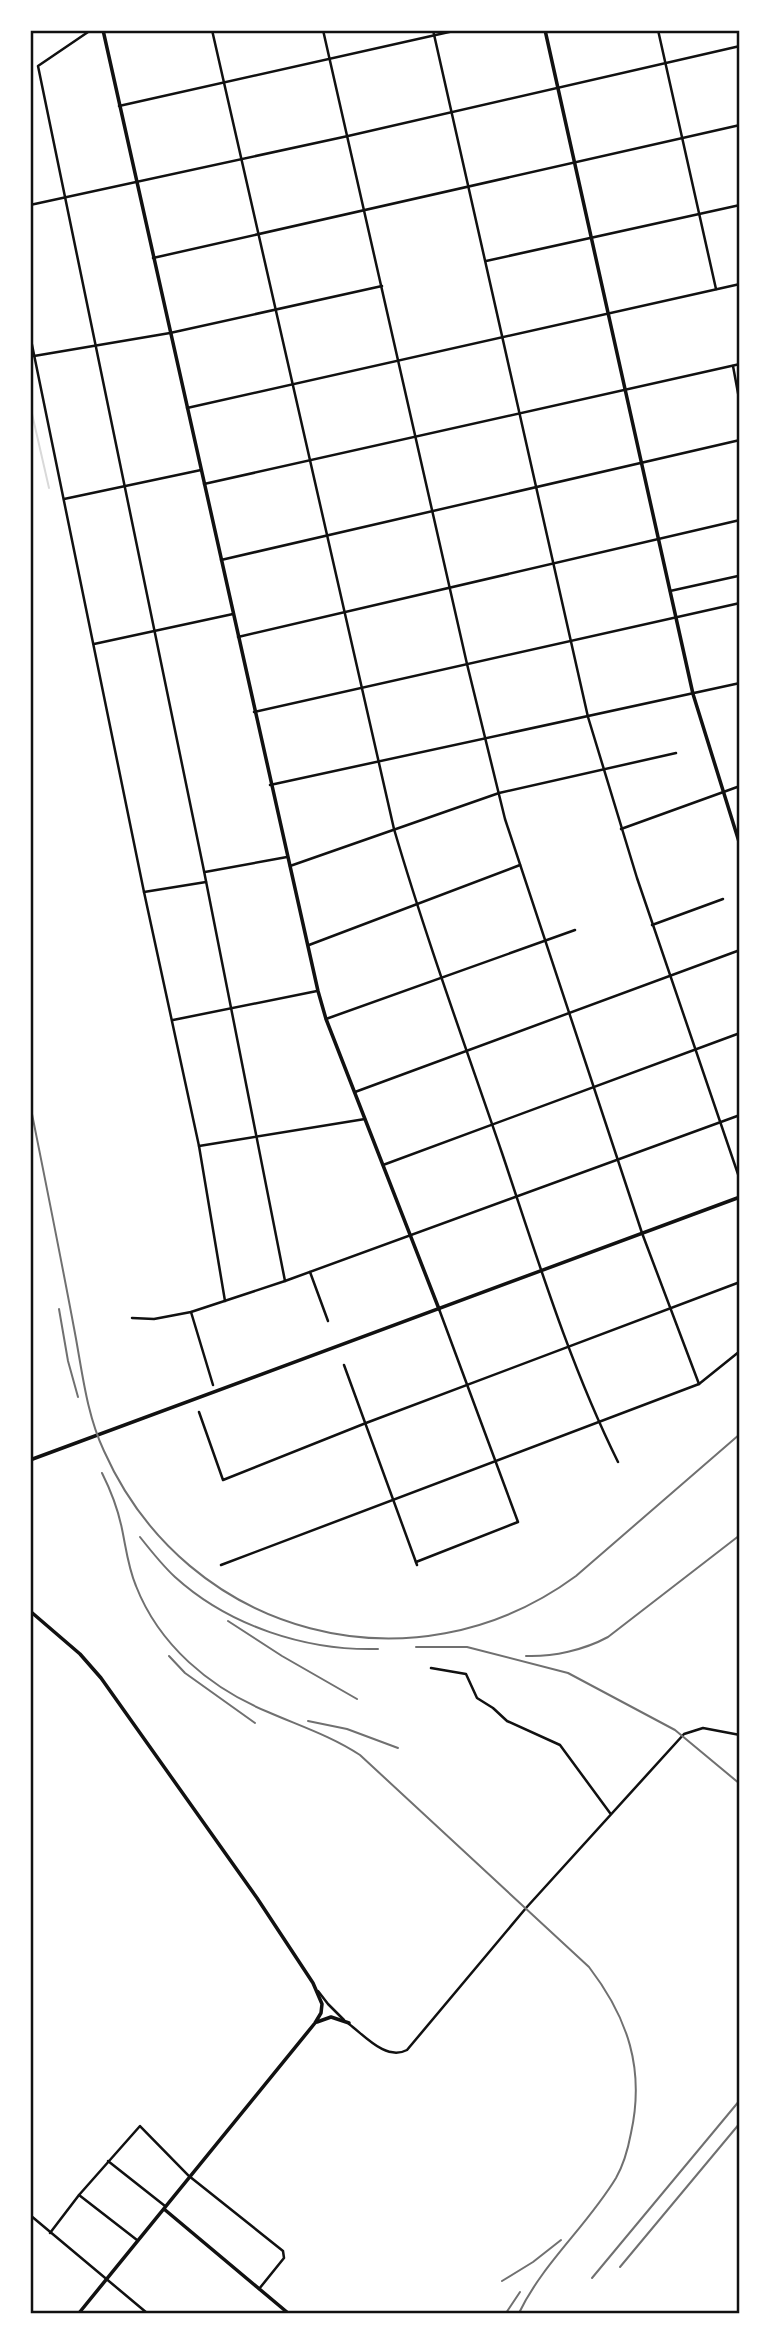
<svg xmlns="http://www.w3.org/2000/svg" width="770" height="2343" viewBox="0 0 770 2343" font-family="'Fira Sans Condensed',sans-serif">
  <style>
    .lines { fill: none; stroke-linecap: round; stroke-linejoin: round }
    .stream { stroke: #d9d9d9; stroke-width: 2 }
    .minor { stroke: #111; stroke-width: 2.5 }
    .tertiary { stroke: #111; stroke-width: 3.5 }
    .secondary { stroke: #111; stroke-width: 3.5 }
    .rail { stroke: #707070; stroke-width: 2 }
    .neatline { fill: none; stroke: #111; stroke-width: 2.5 }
  </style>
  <rect width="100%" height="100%" fill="#fff"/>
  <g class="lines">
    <path class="stream" d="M30,405L49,488"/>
    <g class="minor">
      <path d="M91,30L38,66L203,866L285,1281"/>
      <path d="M212,30L394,829C426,938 465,1045 502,1153C537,1257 569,1363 618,1462"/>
      <path d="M323,30L467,664L505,819L642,1233L699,1384"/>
      <path d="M433,30L588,717L637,878L740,1180"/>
      <path d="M658,30L716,289"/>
      <path d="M103,32L114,30"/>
      <path d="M119,106L458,30"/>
      <path d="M30,205L348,136L740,46"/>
      <path d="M153,258L740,125"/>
      <path d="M486,261L740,205"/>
      <path d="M30,335L144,892L199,1146L225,1301"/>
      <path d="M34,356L170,333L382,286"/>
      <path d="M733,366L740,404"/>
      <path d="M187,408L740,284"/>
      <path d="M204,484L740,364"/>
      <path d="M64,499L201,470"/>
      <path d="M221,560L740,440"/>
      <path d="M670,591L738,576"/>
      <path d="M238,637L740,520"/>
      <path d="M94,644L233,614"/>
      <path d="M254,712L740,603"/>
      <path d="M270,785L740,683"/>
      <path d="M621,829L740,786"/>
      <path d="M290,866L499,793L676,753"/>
      <path d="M205,872L287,857"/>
      <path d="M144,892L206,882"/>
      <path d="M652,925L723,899"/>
      <path d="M309,945L520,865"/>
      <path d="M326,1019L575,930"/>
      <path d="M173,1020L317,991"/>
      <path d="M355,1092L740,950"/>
      <path d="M199,1146L365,1119"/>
      <path d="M383,1165L740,1033"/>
      <path d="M310,1272L328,1321"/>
      <path d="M191,1312L213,1385"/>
      <path d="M132,1318L154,1319L191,1312L285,1281L740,1115"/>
      <path d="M344,1365L417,1565"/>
      <path d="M199,1412L223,1480L366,1423L740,1282"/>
      <path d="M416,1562L518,1522L439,1309"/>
      <path d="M221,1565L699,1384L740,1351"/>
      <path d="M431,1668L466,1674L477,1698L493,1708L507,1721L560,1745L610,1813"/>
      <path d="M318,1991L328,2004L344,2020"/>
      <path d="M349,2024C365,2036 386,2061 407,2050L526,1908L684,1734L703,1728L740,1735"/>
      <path d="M108,2161L165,2206"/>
      <path d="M79,2195L137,2240"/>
      <path d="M30,2215L147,2313"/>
      <path d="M50,2233L79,2195L140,2126L189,2176L283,2251L284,2258L259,2289"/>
    </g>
    <g class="tertiary">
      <path d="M103,30L318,991L326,1019L439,1309"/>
      <path d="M545,30L693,694L740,845"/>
      <path d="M317,2022L331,2017L349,2023"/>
      <path d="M164,2209L288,2313"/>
    </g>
    <g class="secondary">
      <path d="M30,1460L740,1197"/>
      <path d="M30,1611L80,1654L101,1678L257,1898L313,1983L322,2004L321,2013L315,2023L79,2313"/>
    </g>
    <g class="rail">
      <path d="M30,1104C45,1179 60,1253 74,1328C82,1369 86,1413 104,1451C187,1637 413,1696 576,1576L740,1434"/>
      <path d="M59,1309L68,1361L78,1397"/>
      <path d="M102,1473C111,1491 118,1509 122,1529C126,1548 128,1567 136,1586C159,1645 210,1688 268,1712C300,1726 331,1736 360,1755L589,1967C628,2018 645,2069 631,2133C628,2149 624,2164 616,2178C587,2226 543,2263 519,2313"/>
      <path d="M140,1537C151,1551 162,1565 175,1577C229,1626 306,1651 378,1649"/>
      <path d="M228,1621L282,1656L357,1699"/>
      <path d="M416,1647H467L568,1673L675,1730L740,1784"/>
      <path d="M169,1656L185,1673L255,1723"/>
      <path d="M526,1656C553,1657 584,1650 608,1637L740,1535"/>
      <path d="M308,1721L347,1729L398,1748"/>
      <path d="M620,2267L740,2123"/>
      <path d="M592,2278L740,2100"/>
      <path d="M502,2281L533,2262L561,2240"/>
      <path d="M506,2313L520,2292"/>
    </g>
  </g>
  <rect width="770" height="2343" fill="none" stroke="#ffffff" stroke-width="63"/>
  <rect x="32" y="32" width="706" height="2280" class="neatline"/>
</svg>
